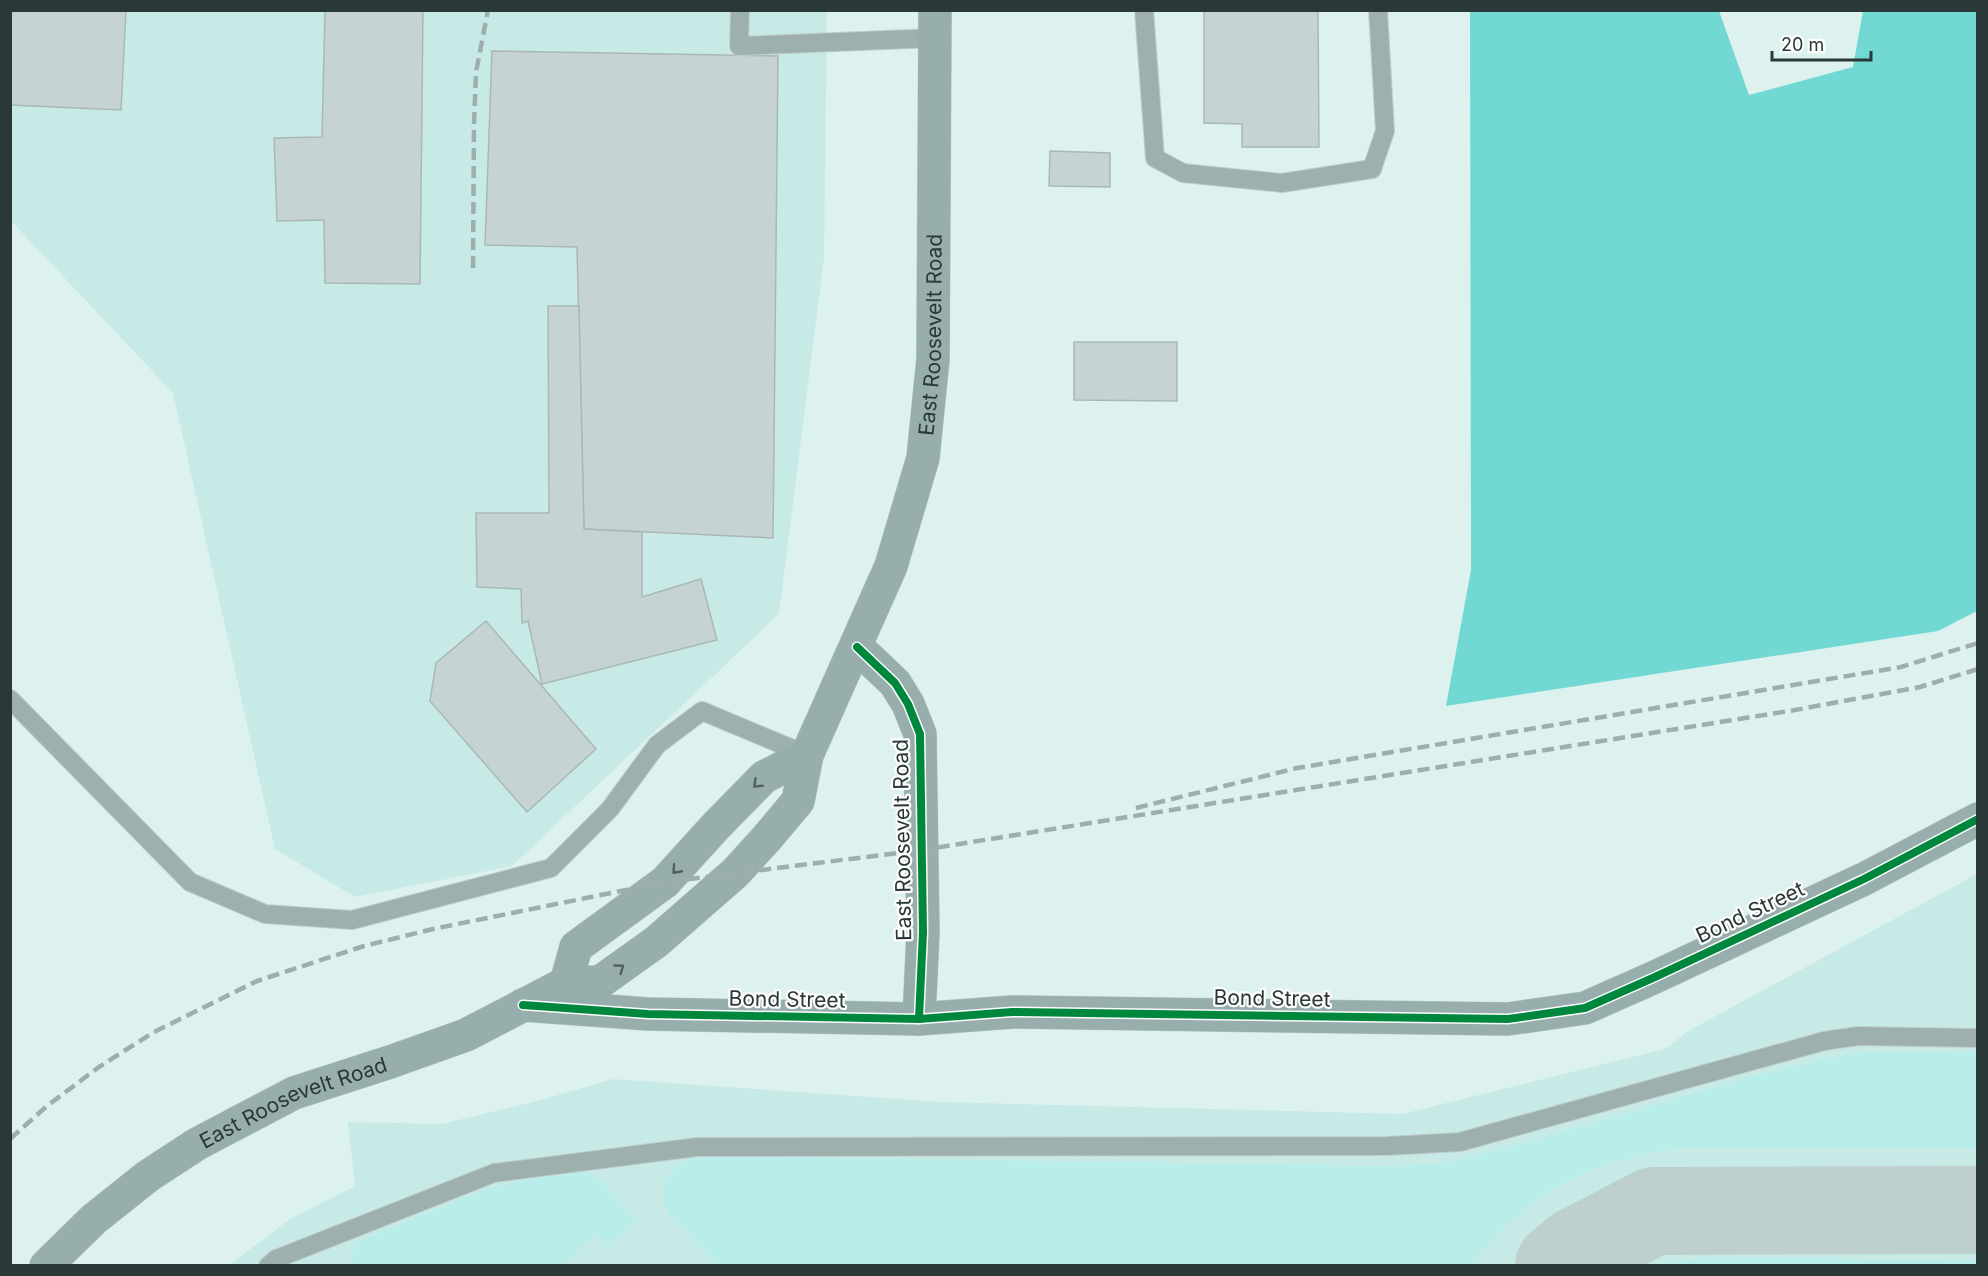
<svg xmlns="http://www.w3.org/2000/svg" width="1988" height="1276" viewBox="0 0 1988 1276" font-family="Inter,sans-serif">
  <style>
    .built { fill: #c8eae7 }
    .green { fill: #b9edea }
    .forest { fill: #71d8d4 }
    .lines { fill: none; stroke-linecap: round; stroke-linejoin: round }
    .taxiway { stroke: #bdd0ce; stroke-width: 88 }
    .building { fill: #c5d4d3; stroke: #a9b8b7; stroke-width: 1.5 }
    .lane-casing { stroke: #bececc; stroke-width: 20 }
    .secondary-casing { stroke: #bececc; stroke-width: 34 }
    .lane { stroke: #9db0ae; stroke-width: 18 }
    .secondary { stroke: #97aead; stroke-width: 33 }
    .rail { stroke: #9daeac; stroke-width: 4.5; stroke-dasharray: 12 6; stroke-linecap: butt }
    .cycleway-casing { stroke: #fdfdfd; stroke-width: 11 }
    .cycleway { stroke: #00873e; stroke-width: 8 }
    .oneway { stroke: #506160 }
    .labels { text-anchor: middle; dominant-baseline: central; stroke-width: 4.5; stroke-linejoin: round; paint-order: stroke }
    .street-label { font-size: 21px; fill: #2a3837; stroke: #fdfdfd }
  </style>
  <rect width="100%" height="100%" fill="#ddf1ef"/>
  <g class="built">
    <path d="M11,11H827L824,258L779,614L512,866L355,897L275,849L173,393L11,221Z"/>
    <path d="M1977,874V1265L228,1266L290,1219L355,1186L348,1122L442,1124L541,1100L613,1079L940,1102L1402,1114L1665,1049L1690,1030Z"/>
  </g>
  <g class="green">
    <path d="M1977,1051V1148H1678C1633,1155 1581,1169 1543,1195C1516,1214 1492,1240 1470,1265H718L668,1213L663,1201L664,1181L677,1166L694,1156L1384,1166L1445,1163L1529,1142L1750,1077L1825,1059L1865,1052Z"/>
    <path d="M576,1167L600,1180L636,1219L608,1247L596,1233L564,1265L351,1266L355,1243L481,1191Z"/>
    <path d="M1715,1257L1977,1261L1978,1265H1655Z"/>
  </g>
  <path class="forest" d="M1470,11H1719L1749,95L1853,67L1863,11H1977V611L1938,631L1446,706L1471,570Z"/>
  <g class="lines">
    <path class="taxiway" d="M1559,1266L1577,1251L1654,1211L1978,1210"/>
  </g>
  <g class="building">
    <path d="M10,10H126L121,110L10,105Z"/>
    <path d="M325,10H423L420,284L325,283L324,220L277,221L274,138L322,137Z"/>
    <path d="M1204,10H1318L1319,147H1242V124L1204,123Z"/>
    <path d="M492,51L778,56L773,538L584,529L577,247L485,245Z"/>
    <path d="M1050,151L1110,153V187L1049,186Z"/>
    <path d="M548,306H579L584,529L642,532V597L701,579L717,640L542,684L528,621L522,623L521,589L477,587L476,513H549Z"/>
    <path d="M1074,342H1177V401L1074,400Z"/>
    <path d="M486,621L596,749L527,812L430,701L436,663Z"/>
  </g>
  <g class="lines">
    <defs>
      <g id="lane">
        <path d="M740,10L739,46L935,38"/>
        <path d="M1144,10L1155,158L1183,173L1282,183L1372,169L1385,131L1378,10"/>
        <path d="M10,699L190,882L265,914L352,920L551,868L610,809L657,745L702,711L807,755"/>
        <path d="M268,1266L276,1259L494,1173L697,1147L1387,1146L1460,1142L1824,1041L1858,1036L1978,1038"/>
      </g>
      <g id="secondary">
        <path d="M857,647L895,683L908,704L920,734L923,932L919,1019"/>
        <path d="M566,983L576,947L665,882L715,827L764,777L807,755"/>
        <path d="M523,1005L648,1014L919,1019L1012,1012L1508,1019L1585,1008L1655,977L1864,879L1978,819"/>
        <path id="s1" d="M46,1266L94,1219L148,1176L197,1144L294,1093L390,1062L466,1035L566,983L600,982L656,942L735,873L766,839L798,801L807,755L891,566L923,458L933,359L935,10"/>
      </g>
    </defs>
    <use href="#lane" class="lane-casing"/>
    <use href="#secondary" class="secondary-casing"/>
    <use href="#lane" class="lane"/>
    <use href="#secondary" class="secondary"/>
    <g class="rail">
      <path d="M473,268L474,124L476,72L488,10"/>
      <path d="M1136,808L1297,768L1901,667L1978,643"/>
      <path d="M10,1139L47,1106L99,1067L154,1032L257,981L364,946L433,929L665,882L922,850L1795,710L1920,687L1978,669"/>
    </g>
    <defs>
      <g id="cycleway">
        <path d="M857,647L895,683L908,704L920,734L923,932L919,1019"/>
        <path d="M523,1005L648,1014L919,1019L1012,1012L1508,1019L1585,1008L1655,977L1864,879L1978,819"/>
      </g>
    </defs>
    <use href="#cycleway" class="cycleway-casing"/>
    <use href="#cycleway" class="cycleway"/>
  </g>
  <defs><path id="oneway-chevron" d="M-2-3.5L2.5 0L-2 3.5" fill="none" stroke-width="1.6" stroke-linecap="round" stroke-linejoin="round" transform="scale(1.5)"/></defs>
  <g class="oneway">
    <use href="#oneway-chevron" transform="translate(757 784) rotate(136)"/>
    <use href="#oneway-chevron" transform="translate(676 870) rotate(132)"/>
    <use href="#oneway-chevron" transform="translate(620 968) rotate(-36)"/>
  </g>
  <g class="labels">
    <g class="street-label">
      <text stroke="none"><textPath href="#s1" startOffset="1392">East Roosevelt Road</textPath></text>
      <text transform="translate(902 840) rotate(-91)">East Roosevelt Road</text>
      <text transform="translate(1750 912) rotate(-25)">Bond Street</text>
      <text transform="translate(1272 998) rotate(1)">Bond Street</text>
      <text transform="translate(787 999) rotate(1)">Bond Street</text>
      <text stroke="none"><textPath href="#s1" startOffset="300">East Roosevelt Road</textPath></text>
    </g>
  </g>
  <rect width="1988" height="1276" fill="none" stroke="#2a3837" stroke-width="24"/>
  <path d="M1772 51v9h99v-9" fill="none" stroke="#2a3837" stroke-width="3"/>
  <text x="1781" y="51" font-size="18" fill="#2a3837" stroke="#fdfdfd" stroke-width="4.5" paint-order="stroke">20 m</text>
</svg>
